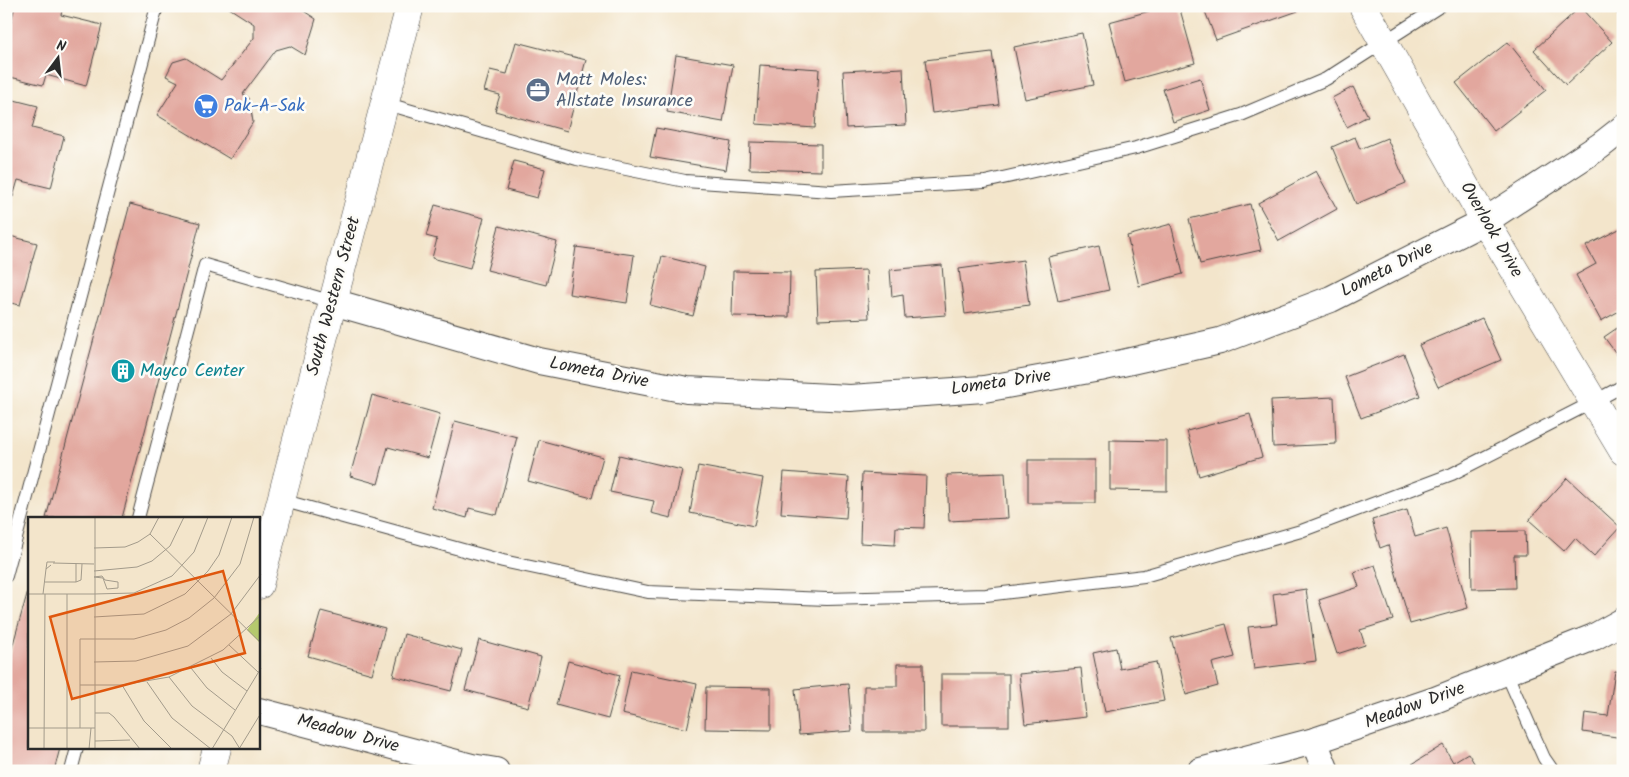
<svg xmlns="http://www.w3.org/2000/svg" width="1629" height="777" viewBox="0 0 1629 777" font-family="Kalam,sans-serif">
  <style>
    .building { fill: #e2a79e }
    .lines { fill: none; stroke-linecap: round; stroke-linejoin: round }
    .lane-casing { stroke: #494743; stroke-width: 14 }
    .street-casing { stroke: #494743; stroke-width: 28 }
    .secondary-casing { stroke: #494743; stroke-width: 29 }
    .lane { stroke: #fff; stroke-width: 12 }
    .street { stroke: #fff; stroke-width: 26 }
    .secondary { stroke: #fff; stroke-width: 28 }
    .labels { text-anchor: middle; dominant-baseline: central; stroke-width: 5; stroke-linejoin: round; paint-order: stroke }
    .service-label { font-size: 18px; fill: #4e5e75; stroke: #fdfcf7; text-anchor: start }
    .shop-label { font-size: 18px; fill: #366cbe; stroke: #fdfcf7; text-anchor: start }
    .street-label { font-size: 18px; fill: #2b2b2b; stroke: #fdfcf7 }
    .culture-label { font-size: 18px; fill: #0d838f; stroke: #fdfcf7; text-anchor: start }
    .inset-road { fill: none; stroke: #a39b8b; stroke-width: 1 }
    .view { fill: #df570e; fill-opacity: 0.15; stroke: #df570e; stroke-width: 2.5 }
    .inset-edge { fill: none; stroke: #2b2b2b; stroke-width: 2.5 }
  </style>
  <rect width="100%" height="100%" fill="#fdfcf7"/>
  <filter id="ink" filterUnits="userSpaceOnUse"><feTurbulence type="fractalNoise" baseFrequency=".02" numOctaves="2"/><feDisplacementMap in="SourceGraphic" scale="10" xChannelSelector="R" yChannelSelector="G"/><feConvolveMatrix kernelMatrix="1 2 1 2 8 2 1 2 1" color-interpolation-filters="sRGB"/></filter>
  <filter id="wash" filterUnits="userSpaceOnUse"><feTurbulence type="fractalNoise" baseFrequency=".0096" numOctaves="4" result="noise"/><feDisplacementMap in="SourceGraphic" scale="20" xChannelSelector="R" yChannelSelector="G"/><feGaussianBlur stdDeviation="1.12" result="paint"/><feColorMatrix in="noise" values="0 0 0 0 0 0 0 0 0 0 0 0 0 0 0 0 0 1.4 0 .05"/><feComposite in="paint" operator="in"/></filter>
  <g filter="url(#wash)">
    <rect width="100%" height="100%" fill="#f3e5cb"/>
    <g id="blocks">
      <g class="building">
        <path d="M15,6H63L61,15L102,25L86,86L46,75L43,85L6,76V41Z"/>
        <path d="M226,6H296L316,19L305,55L290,46L276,50L243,94L249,98L253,122L230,159L157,115L178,82L166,76L173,62L186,58L221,80L254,38V24Z"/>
        <path d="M1168,6H1179L1195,63L1125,82L1109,22Z"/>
        <path d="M1203,6H1296L1298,11L1216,40Z"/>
        <path d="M1612,6H1623V22Z"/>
        <path d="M1580,7L1612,42L1566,85L1534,50Z"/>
        <path d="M1082,33L1093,85L1025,99L1014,47Z"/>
        <path d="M516,42L586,60L567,131L495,111L500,95L484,91L490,70L507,74Z"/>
        <path d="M1508,42L1546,90L1494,131L1456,83Z"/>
        <path d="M992,52L999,105L932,113L925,60Z"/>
        <path d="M676,55L733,65L723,122L667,112Z"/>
        <path d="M760,65L819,69L815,128L756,124Z"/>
        <path d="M903,68L906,125L846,128L843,71Z"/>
        <path d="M1200,78L1210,110L1173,122L1163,89Z"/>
        <path d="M1353,87L1368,116L1347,127L1332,98Z"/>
        <path d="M6,98L38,106L32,128L64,136L51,188L18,180L13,197L6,195Z"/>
        <path d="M656,128L731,142L726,170L650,157Z"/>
        <path d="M1355,137L1360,149L1387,138L1406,183L1356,204L1332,147Z"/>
        <path d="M750,142L821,144V171L749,169Z"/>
        <path d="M514,161L545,169L537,198L506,190Z"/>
        <path d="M1316,171L1337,209L1279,241L1258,203Z"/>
        <path d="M130,204L200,223L122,518H46Z"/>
        <path d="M1250,204L1261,250L1200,264L1189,219Z"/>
        <path d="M435,205L484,218L470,268L432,258L437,239L426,236Z"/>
        <path d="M1171,224L1183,274L1139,286L1127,236Z"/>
        <path d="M499,226L557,242L546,285L487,270Z"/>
        <path d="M1623,227V309L1601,321L1576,275L1596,264L1586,246Z"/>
        <path d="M6,235L37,243L20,305L6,302Z"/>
        <path d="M1099,246L1109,290L1058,301L1048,257Z"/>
        <path d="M576,247L634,255L627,303L569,294Z"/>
        <path d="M662,256L705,267L693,316L650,305Z"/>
        <path d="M1023,260L1029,305L965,314L959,269Z"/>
        <path d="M942,265L946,315L905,318L903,295L892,297L890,270Z"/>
        <path d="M866,270L869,318L818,320L816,272Z"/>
        <path d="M733,271L790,272L789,317L732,316Z"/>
        <path d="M1482,318L1501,360L1438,387L1419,345Z"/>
        <path d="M1623,324V363L1604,337Z"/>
        <path d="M1404,354L1420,396L1361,418L1345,377Z"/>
        <path d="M372,395L440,414L428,458L388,447L378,484L350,476Z"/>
        <path d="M1334,397L1336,444L1273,447L1271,400Z"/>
        <path d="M1250,414L1262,457L1199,476L1187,431Z"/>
        <path d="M455,421L517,437L497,515L469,508L467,518L432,508Z"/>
        <path d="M539,440L603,457L592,498L528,481Z"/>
        <path d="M1110,440L1167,441V491L1110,490Z"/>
        <path d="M619,455L682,470L671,518L651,513L654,501L610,492Z"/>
        <rect x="1028" y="460" width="67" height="43"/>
        <path d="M698,466L763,478L754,526L690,513Z"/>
        <path d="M784,472L849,477L846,518L781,513Z"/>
        <path d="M862,473L926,476L924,528L896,527L895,545L860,543Z"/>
        <path d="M1005,473L1008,518L949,521L947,475Z"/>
        <path d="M1567,478L1620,527L1594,556L1575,538L1564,551L1529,520Z"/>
        <path d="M1407,510L1415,537L1446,528L1468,608L1410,624L1388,545L1380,548L1372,520Z"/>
        <path d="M1525,531L1526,555H1514L1515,588L1472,589L1471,532Z"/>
        <path d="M1375,565L1393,620L1360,630L1365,645L1337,654L1319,600L1359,587L1354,572Z"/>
        <path d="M29,587V748H60L54,771H6V669Z"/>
        <path d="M1306,589L1316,661L1254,669L1248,627L1277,624L1273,594Z"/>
        <path d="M321,611L385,628L372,674L308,656Z"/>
        <path d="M1226,624L1235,657L1212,663L1218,686L1186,695L1171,638Z"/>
        <path d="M404,634L462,650L451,691L393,676Z"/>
        <path d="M479,640L541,657L528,707L465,690Z"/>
        <path d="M1116,648L1120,669L1156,662L1164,701L1105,712L1093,653Z"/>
        <path d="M568,661L620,675L608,719L556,705Z"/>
        <path d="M897,664H923L924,732H864V686H897Z"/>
        <path d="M1081,668L1086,717L1025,724L1019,674Z"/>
        <path d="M631,670L697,684L687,729L622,714Z"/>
        <path d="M1615,671L1623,672V738L1583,732L1585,713L1608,716Z"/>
        <rect x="941" y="674" width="68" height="52"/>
        <path d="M848,684L852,731L799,735L795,689Z"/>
        <path d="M706,687L771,688V730L705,729Z"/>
        <path d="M1443,745L1453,762L1468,753L1479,771H1401Z"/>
      </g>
    </g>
  </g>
  <g filter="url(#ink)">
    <use href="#blocks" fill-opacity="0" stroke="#494743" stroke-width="1"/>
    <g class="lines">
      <defs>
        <g id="lane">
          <path d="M384,103L577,159L685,181L831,191L985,182L1136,148L1241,115L1326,79L1440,6"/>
          <path d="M281,500L503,561L648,592L827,599L986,595L1144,576L1301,531L1452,474L1593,402L1623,386"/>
          <path d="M138,518L205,265L333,302"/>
          <path d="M6,576L157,6"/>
          <path d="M1506,672L1544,758L1553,771"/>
          <path d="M71,771L77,748"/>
        </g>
        <g id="street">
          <path d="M333,302L539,361L687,390L850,398L984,389L1100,368L1220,341L1331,299L1485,221L1600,146L1623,128"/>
          <path d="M259,711L472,767L496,771"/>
          <path d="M1314,741L1326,771"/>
          <path d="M1200,771L1314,741L1435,700L1594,637L1623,621"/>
        </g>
        <g id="secondary">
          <path d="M1363,6L1485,221L1623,451"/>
          <path d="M259,585L410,6"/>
          <path d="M211,771L217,748"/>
        </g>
      </defs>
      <use href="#lane" class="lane-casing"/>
      <use href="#street" class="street-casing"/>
      <use href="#secondary" class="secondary-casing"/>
      <use href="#lane" class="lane"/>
      <use href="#street" class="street"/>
      <use href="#secondary" class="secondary"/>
    </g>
  </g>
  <defs>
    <symbol id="office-disc" viewBox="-11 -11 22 22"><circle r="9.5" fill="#5c6f8a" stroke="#fdfcf7"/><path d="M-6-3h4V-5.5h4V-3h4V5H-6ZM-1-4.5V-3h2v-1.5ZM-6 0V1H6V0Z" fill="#fff"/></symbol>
    <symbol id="supermarket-disc" viewBox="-11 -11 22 22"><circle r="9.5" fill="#3f7fe0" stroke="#fdfcf7"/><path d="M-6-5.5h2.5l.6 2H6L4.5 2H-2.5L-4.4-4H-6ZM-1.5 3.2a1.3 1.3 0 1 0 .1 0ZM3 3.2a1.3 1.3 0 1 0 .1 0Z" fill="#fff"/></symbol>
    <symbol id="building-disc" viewBox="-11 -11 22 22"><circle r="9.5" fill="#0f9aa8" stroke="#fdfcf7"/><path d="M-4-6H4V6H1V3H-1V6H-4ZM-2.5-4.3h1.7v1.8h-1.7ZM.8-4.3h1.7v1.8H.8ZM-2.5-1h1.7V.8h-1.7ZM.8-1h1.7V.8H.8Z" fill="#fff"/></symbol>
  </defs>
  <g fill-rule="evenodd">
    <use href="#office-disc" x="524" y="76" width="28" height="28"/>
    <use href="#supermarket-disc" x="192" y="92" width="28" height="28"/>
    <use href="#building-disc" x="109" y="357" width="28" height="28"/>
  </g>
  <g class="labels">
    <g class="service-label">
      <text x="556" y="80">Matt Moles:<tspan x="556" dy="21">Allstate Insurance</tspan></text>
    </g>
    <g class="shop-label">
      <text x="224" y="106">Pak-A-Sak</text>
    </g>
    <g class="street-label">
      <text transform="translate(1491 230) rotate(60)">Overlook Drive</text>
      <text transform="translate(1387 270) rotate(-27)">Lometa Drive</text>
      <text transform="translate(334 296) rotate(-75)">South Western Street</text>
      <text transform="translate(599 373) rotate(11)">Lometa Drive</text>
      <text transform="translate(1001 383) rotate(-8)">Lometa Drive</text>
      <text transform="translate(1415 706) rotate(-20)">Meadow Drive</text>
      <text transform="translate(348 734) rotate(15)">Meadow Drive</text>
    </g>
    <g class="culture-label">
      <text x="140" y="371">Mayco Center</text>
    </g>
  </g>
  <g transform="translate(28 517)">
    <rect width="232" height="232" fill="#f3e5cb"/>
    <path d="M232,95V126L219,113Z" fill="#b5c96d"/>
    <path class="inset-road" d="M67,0V232M122,17L233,126M66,31L97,30L110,25L122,17L131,0M25,46L66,47M18,52L19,45H27M66,54L109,50L124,44L142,29L156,0M74,59L77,63L90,65V71L79,72L75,61L66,60ZM17,65H48V46M48,65L53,63L54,47M0,77H66M15,77L18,52L23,48M39,77V232M66,77L106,76L144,59L166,35L180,0M66,100L116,97L157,77L180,54L191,38L204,0M201,128L230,155M183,141L194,155L219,174M66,145L108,144L160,129L203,97L233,57M163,151L179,171L207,193M141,160L164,189L204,219L212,232M119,165L144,201L183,232M52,168H94L141,160L195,133L233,98M94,168L116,204L144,232M67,196H81L86,200L112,232M0,211H67M52,211V122H106L138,113L161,101L186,81L212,47L226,0M67,224L102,223M16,232L17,77M61,232L63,211M184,232L233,151M211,232L233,196"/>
    <path class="view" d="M195,54L217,136L44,182L22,100Z"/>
    <rect width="232" height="232" class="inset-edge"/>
  </g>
  <rect width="1629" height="777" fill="none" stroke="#fdfcf7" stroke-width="25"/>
  <g transform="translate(58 58) rotate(15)" stroke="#fdfcf7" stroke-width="4" paint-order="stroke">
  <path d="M0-4L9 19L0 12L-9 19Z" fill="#2b2b2b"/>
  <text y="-8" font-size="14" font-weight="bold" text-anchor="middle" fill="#2b2b2b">N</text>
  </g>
</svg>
